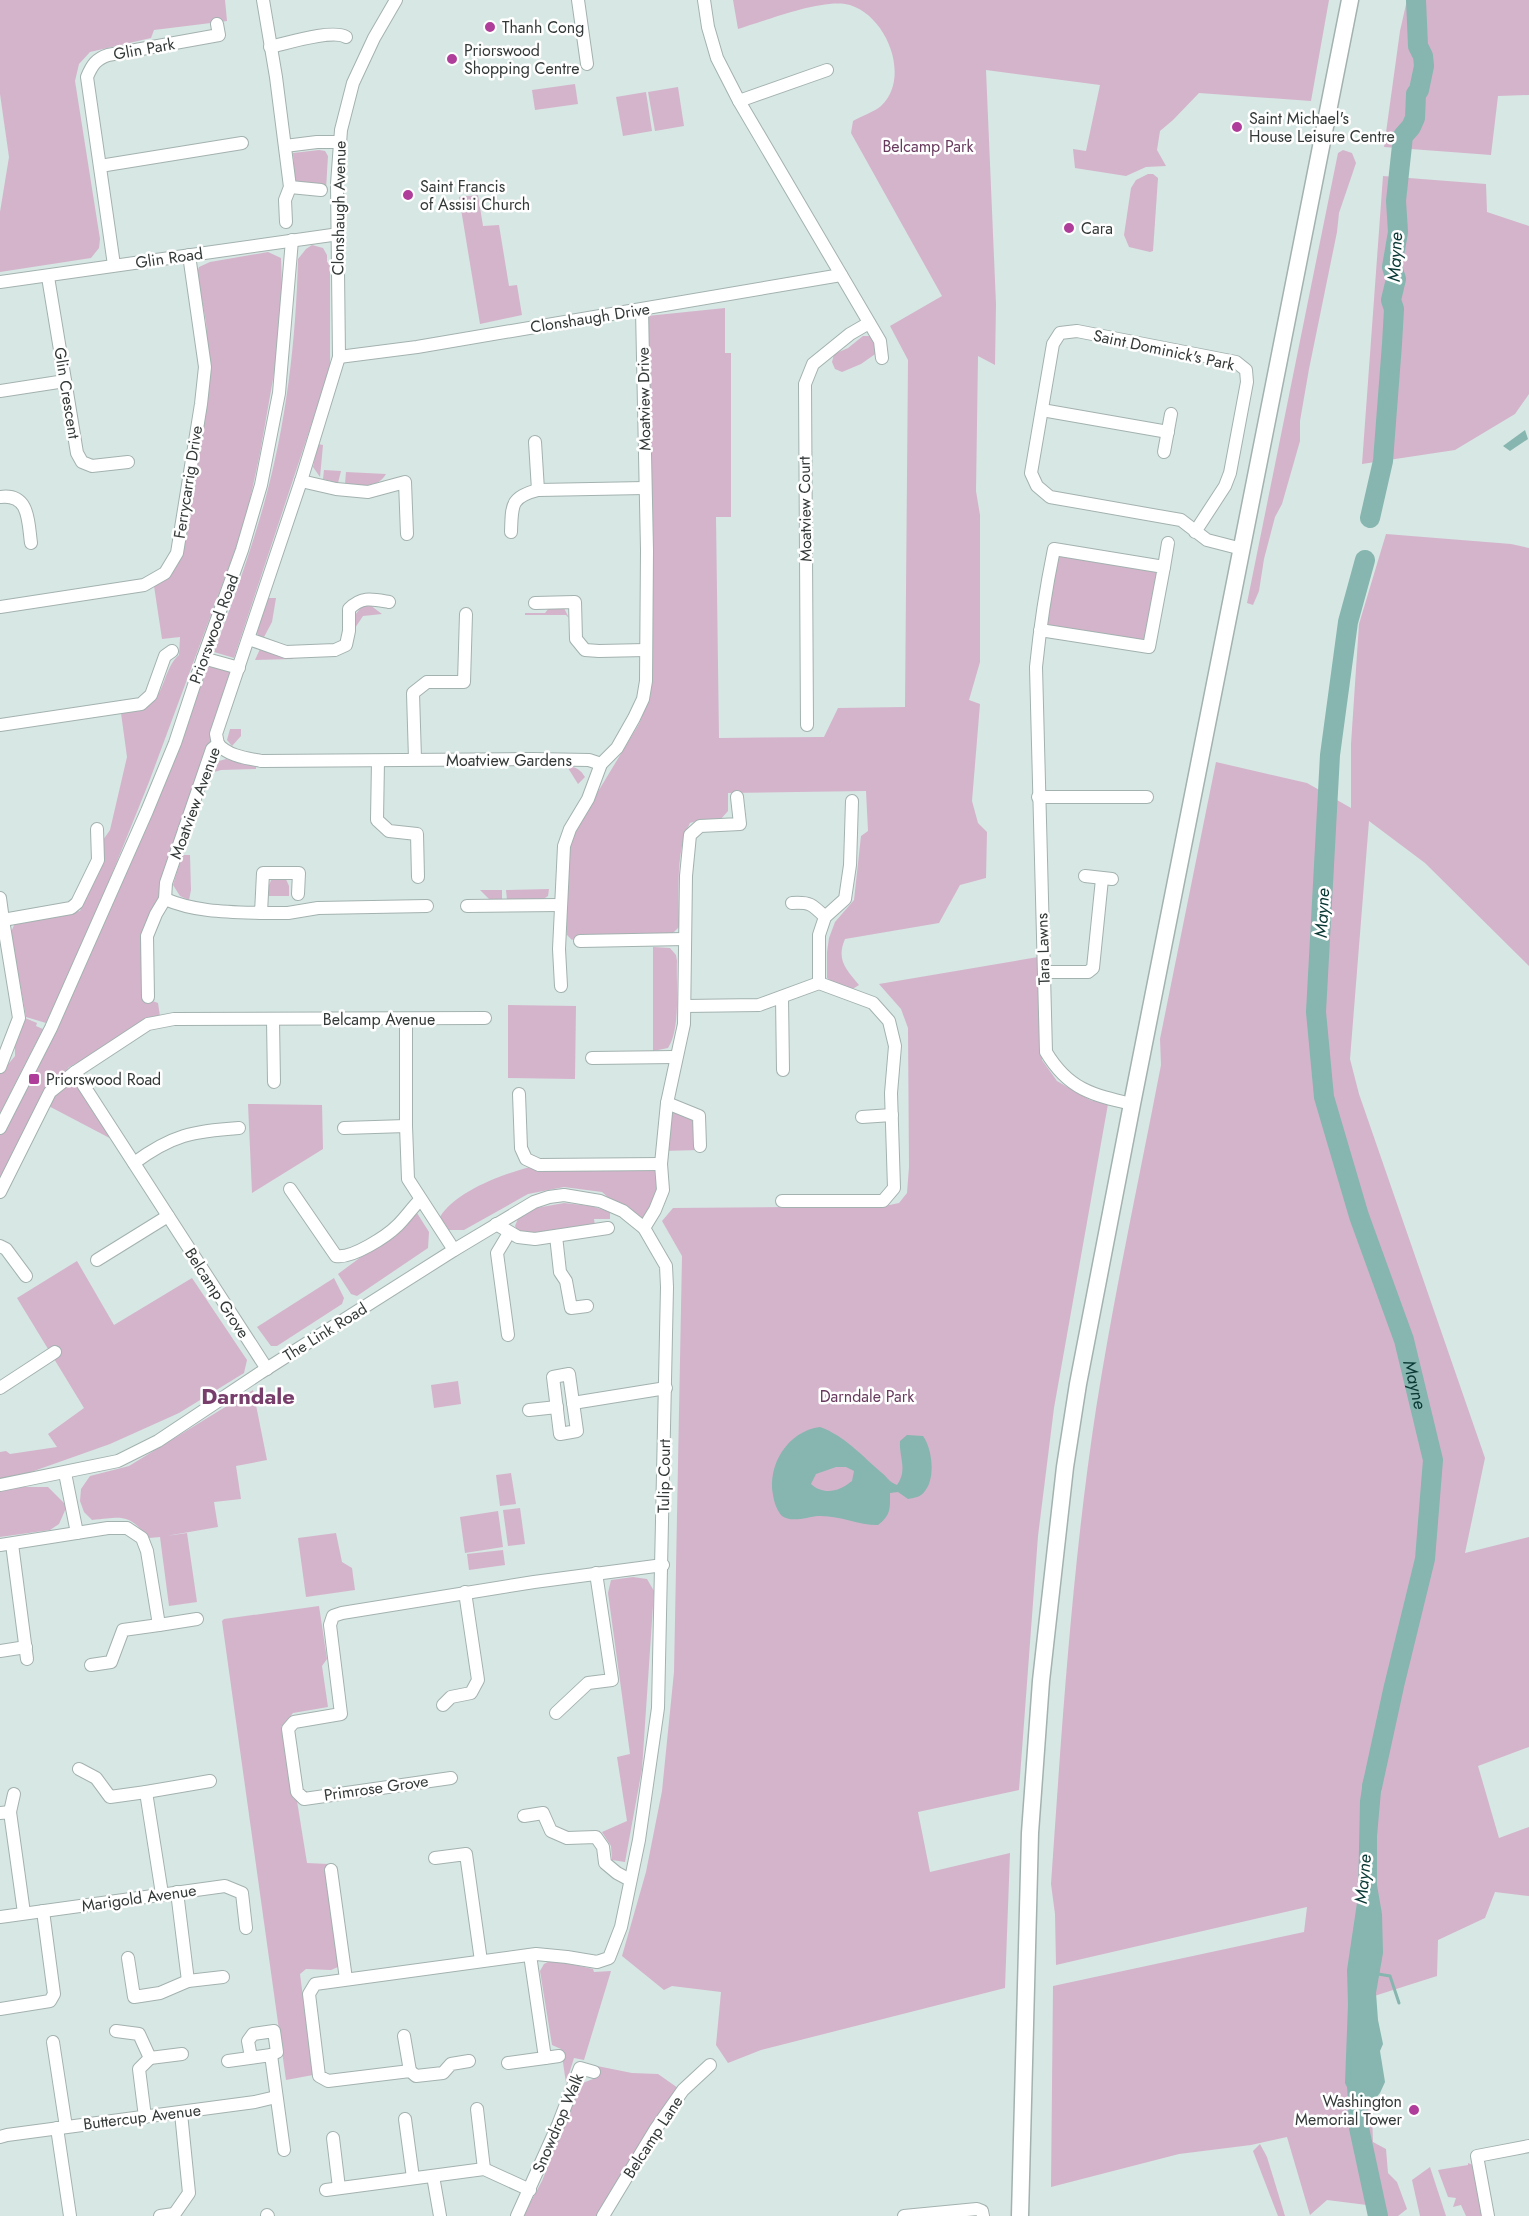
<svg xmlns="http://www.w3.org/2000/svg" width="1529" height="2216" viewBox="0 0 1529 2216" font-family="Jost,sans-serif">
  <style>
    .green { fill: #d4b4cb }
    .water { fill: #86b6af; fill-rule: evenodd }
    .lines { fill: none; stroke-linecap: round; stroke-linejoin: round }
    .stream { stroke: #86b6af; stroke-width: 3 }
    .river { stroke: #86b6af; stroke-width: 20 }
    .minor-casing { stroke: #a3b2af; stroke-width: 14 }
    .major-casing { stroke: #a3b2af; stroke-width: 19 }
    .minor { stroke: #fff; stroke-width: 12 }
    .major { stroke: #fff; stroke-width: 16 }
    .poi-dot { fill: #af3e9a; stroke: #fff; stroke-width: 2 }
    .labels { text-anchor: middle; dominant-baseline: central; stroke-width: 5; stroke-linejoin: round; paint-order: stroke }
    .poi-label { font-size: 16px; fill: #333938; stroke: #fff; text-anchor: start }
    .street-label { font-size: 16px; fill: #333938; stroke: #fff }
    .park-label { font-size: 16px; fill: #67395d; stroke: #fff }
    .water-label { font-size: 18px; font-style: italic; fill: #0a3935; stroke: #fff }
    .district-label { font-size: 22px; font-weight: bold; fill: #783e6b; stroke: #fff }
  </style>
  <rect width="100%" height="100%" fill="#d7e7e4"/>
  <g class="green">
    <path d="M0,0H225L227,21L154,30L151,38L90,52L79,64L75,81L100,239L99,248L91,258L0,272V212L9,157L0,94Z"/>
    <path d="M733,0H1329L1311,101L1199,93L1173,120L1160,131L1157,150L1166,166L1146,167L1126,176L1075,168L1073,149L1086,151L1100,85L986,70L996,304L995,365L978,356L976,491L980,515V662L969,700L980,704L972,801L978,823L987,832L986,878L960,885L939,923L845,939C836,960 846,969 859,985L851,990L837,985L827,978V952L829,938L835,922L854,900L861,836L868,831L866,791L728,793V811L720,820H700L690,823C675,850 679,896 679,927L671,935L577,936L572,940L567,935V862L572,836L585,813L639,724L651,694L653,606L647,316L725,308V353H731V517H716L719,738L824,737L838,708L905,707L908,360L890,326L942,296L851,133L853,121C861,116 874,112 881,106C913,76 884,10 845,4C818,0 765,21 738,29Z"/>
    <path d="M1407,0H1529V95L1498,96L1491,155L1384,147L1400,31Z"/>
    <path d="M575,84L578,104L535,110L532,90Z"/>
    <path d="M678,87L684,126L655,131L648,92Z"/>
    <path d="M646,92L652,131L623,136L616,97Z"/>
    <path d="M319,150L325,151L328,156L326,189L303,187L295,181L293,153Z"/>
    <path d="M1343,150L1352,153L1356,163L1339,213L1337,232L1309,369L1300,421V441L1282,504L1275,517L1264,559L1259,591L1253,605L1247,603L1338,153Z"/>
    <path d="M1148,174H1153L1158,178L1153,251L1150,252L1129,247L1124,235L1131,188L1136,180Z"/>
    <path d="M1383,176L1486,184L1487,212L1529,226V394L1515,414L1455,450L1362,464Z"/>
    <path d="M478,195L483,226L499,225L509,286L517,285L522,315L480,324L459,197Z"/>
    <path d="M312,245L323,248L327,255V262L330,264V368L234,658L214,652C232,603 250,554 264,504C286,425 296,341 298,259L306,249Z"/>
    <path d="M268,252L281,258L282,287L276,362L260,453L245,523L149,782L97,911L46,1023L26,1017L11,932L15,923L80,911L103,859V840L110,830L127,757L121,713C151,709 156,704 166,676C170,667 172,661 179,655L180,637L162,639L154,586C171,577 177,565 183,547L210,376L206,322L197,273L199,267L210,262Z"/>
    <path d="M863,336H872L881,350L861,364L842,372L835,369L832,362L834,354L848,348Z"/>
    <path d="M318,444L323,445L320,477L313,467Z"/>
    <path d="M324,470L341,471L338,483L323,479Z"/>
    <path d="M346,472L386,474C378,489 360,485 345,484Z"/>
    <path d="M1386,534L1511,544L1529,548V966L1425,863L1369,821L1350,1059L1359,1094L1485,1458L1465,1553L1529,1537V1747L1478,1766L1499,1838L1529,1827V1896L1495,1892L1485,1918L1438,1940L1437,1976L1368,1998L1373,2142L1386,2149L1388,2173L1397,2182L1407,2209L1398,2216H1372L1367,2205L1327,2200L1310,2215L1287,2137L1251,2145L1179,2154L1051,2187L1053,1986L1304,1932L1307,1907L1056,1965L1055,1914L1051,1884C1062,1726 1072,1566 1096,1409C1114,1294 1139,1180 1161,1065L1160,1039L1216,762L1307,783L1351,808V744L1359,624Z"/>
    <path d="M1058,550L1161,567L1146,645L1040,630Z"/>
    <path d="M267,598H276L272,622L264,637L259,636L256,632Z"/>
    <path d="M363,605H370L382,614L363,616L355,628V615Z"/>
    <path d="M549,608H564L569,618L566,615H525V613H545Z"/>
    <path d="M260,649L283,656L293,657V659L255,660Z"/>
    <path d="M203,661L238,670L147,938V999L158,1003L161,1023L148,1026L69,1067L47,1094L76,1072L121,1144L41,1102L0,1184V1129L52,1030Z"/>
    <path d="M230,729H241V736L232,746L227,740Z"/>
    <path d="M226,759L256,767V769L221,770L214,772L219,761Z"/>
    <path d="M556,765C569,766 578,765 585,777L578,784L568,768Z"/>
    <path d="M182,855H190L191,890L189,900L180,896L173,885Z"/>
    <path d="M285,877L289,886V896H269V885L272,878Z"/>
    <path d="M549,889L548,896L542,900H507L506,890Z"/>
    <path d="M480,890H502V901L490,900Z"/>
    <path d="M653,947L670,948L676,955L677,961C676,985 681,1028 668,1048L653,1051Z"/>
    <path d="M1038,957L1042,1060L1057,1081L1090,1100L1108,1104L1054,1408L1038,1536L1019,1790L918,1812L930,1872L1010,1853L1005,1988L761,2050L728,2063L716,2045L721,1992L672,1986L664,1990L622,1956L646,1872L662,1791L674,1672L682,1256L662,1221L673,1208L885,1206L899,1203L907,1193L909,1167L908,1028L901,1009L879,984Z"/>
    <path d="M508,1005L576,1006L575,1079L508,1078Z"/>
    <path d="M25,1018L37,1023L36,1026L43,1029L0,1113V1074L15,1056V1041Z"/>
    <path d="M667,1103L699,1116L700,1150L662,1151Z"/>
    <path d="M248,1104L322,1105L323,1149L252,1193Z"/>
    <path d="M539,1165H661L663,1190L644,1228L602,1192L564,1187L528,1194L464,1230H449L440,1217C456,1190 510,1171 539,1165Z"/>
    <path d="M564,1203L591,1206L610,1212V1219H594L595,1226L535,1234L518,1232L515,1226L519,1216L536,1208Z"/>
    <path d="M414,1213H417L429,1232L428,1248L357,1296L351,1294L338,1274L396,1231Z"/>
    <path d="M77,1261L114,1325L192,1278L247,1360L244,1373L179,1413L110,1444L0,1483V1452L6,1451L10,1454L57,1447L48,1434L84,1408L17,1298Z"/>
    <path d="M334,1278L344,1298L342,1304L277,1346H271L257,1327Z"/>
    <path d="M458,1381L461,1404L434,1408L431,1385Z"/>
    <path d="M253,1390L267,1460L236,1466L241,1499L214,1502L218,1527L166,1536L187,1533L197,1602L169,1606L160,1537L149,1538C127,1513 124,1517 92,1520L84,1512L80,1501L81,1489L90,1476L129,1466Z"/>
    <path d="M511,1473L516,1504L500,1506L496,1475Z"/>
    <path d="M0,1487H48L67,1506L59,1524L50,1530L0,1537Z"/>
    <path d="M520,1508L525,1544L508,1546L503,1510Z"/>
    <path d="M498,1511L503,1547L465,1553L460,1517Z"/>
    <path d="M336,1533L342,1562L352,1568L355,1590L306,1597L298,1538Z"/>
    <path d="M503,1550L505,1565L469,1570L467,1554Z"/>
    <path d="M633,1577L647,1579L654,1591L642,1769L625,1862L612,1860L611,1846L602,1832L627,1821L617,1757L630,1754L608,1593L611,1580Z"/>
    <path d="M319,1606L327,1659L322,1666L328,1707L293,1713L281,1727L293,1798L297,1801L307,1863L328,1864L341,1956L338,1967L331,1970L306,1969L300,1974L313,2075L286,2080L222,1621L224,1619Z"/>
    <path d="M552,1960L593,1969L594,1972L611,1971L584,2060L574,2058L566,2083L561,2049L552,2045L540,1971L544,1964Z"/>
    <path d="M597,2066L632,2073L658,2074L678,2088L598,2216H523L542,2181L580,2084L593,2079Z"/>
    <path d="M1260,2144L1267,2157L1285,2216H1278L1253,2151Z"/>
    <path d="M1468,2163L1473,2165L1482,2216H1466L1461,2205L1453,2207L1456,2198L1448,2197L1438,2170L1468,2165Z"/>
    <path d="M1430,2167L1446,2216H1420L1412,2180Z"/>
  </g>
  <g class="water">
    <path d="M1525,430L1528,439L1510,451L1503,446Z"/>
    <path d="M820,1427C845,1436 862,1456 882,1473C888,1478 889,1482 897,1485C908,1470 899,1458 900,1441L907,1435L923,1436C932,1448 936,1478 925,1491C921,1497 914,1498 908,1499L898,1492L890,1493C890,1509 891,1515 878,1525C857,1525 839,1515 818,1516C808,1517 791,1523 782,1516C777,1511 774,1502 773,1495C767,1465 788,1431 820,1427ZM836,1467H846L854,1471L852,1481C840,1491 824,1496 811,1484L816,1474Z"/>
    <path d="M1377,1762L1383,1769L1377,1836V1885L1382,1914L1383,1953L1376,1993L1378,2020L1383,2044L1380,2051L1385,2082L1380,2093L1369,2106L1358,2110L1345,2083L1348,2004L1347,1970L1358,1896L1360,1801L1363,1781L1368,1768Z"/>
  </g>
  <g class="lines">
    <path class="stream" d="M1378,1974L1390,1976L1399,2003"/>
    <g class="river">
      <path d="M1370,518L1383,461L1392,344L1394,309L1391,300L1396,279L1392,267L1398,232L1396,201L1403,136L1411,127L1415,118L1416,94L1419,90L1424,66L1423,56L1418,46L1416,0"/>
      <path id="s1" d="M1365,560L1348,622L1330,755L1316,1012L1324,1097L1359,1216L1404,1340L1433,1460L1425,1559L1394,1686L1372,1787"/>
      <path d="M1357,2083L1359,2128L1378,2216"/>
    </g>
    <defs>
      <g id="minor">
        <path d="M263,0L276,77L290,187L285,200L286,222"/>
        <path d="M578,0L587,64"/>
        <path d="M704,0L708,27L717,58L739,101L880,341L882,358"/>
        <path d="M270,47C288,43 332,29 346,37"/>
        <path d="M739,101L827,70"/>
        <path d="M285,146L317,142H340"/>
        <path d="M100,166L242,143"/>
        <path d="M290,187L321,190"/>
        <path d="M114,265L87,77C92,65 96,59 108,55L219,35L217,24"/>
        <path d="M48,277L77,453L82,462L92,466L128,462"/>
        <path d="M0,282L339,234"/>
        <path d="M339,357L417,347L841,275"/>
        <path d="M0,391L65,381"/>
        <path d="M1042,410L1168,432"/>
        <path d="M535,442L538,490"/>
        <path d="M1164,452L1171,414"/>
        <path d="M301,481L336,489L368,492L405,482L407,534"/>
        <path d="M0,497C30,493 28,522 31,543"/>
        <path d="M511,532C512,506 510,497 538,490L645,488"/>
        <path d="M1195,532L1225,486L1230,473L1247,382L1246,370L1236,362L1077,331L1060,333L1053,344L1031,473L1037,486L1050,497L1181,520L1207,540L1242,549"/>
        <path d="M1164,567L1168,543"/>
        <path d="M535,603L575,602L576,639L585,650L599,651L646,650"/>
        <path d="M0,607L144,585L165,573L177,553L201,404L205,367L189,255"/>
        <path d="M1040,630L1149,647L1164,567L1054,549C1046,588 1040,627 1036,667L1046,1052C1068,1089 1092,1095 1132,1104"/>
        <path d="M249,639L286,652L335,650L346,645L349,631V609C362,596 372,599 389,602"/>
        <path d="M203,658L239,668"/>
        <path d="M0,725L141,704L151,695L165,656L172,651"/>
        <path d="M807,725L805,384L813,364L850,334L869,323"/>
        <path d="M218,744L216,734L301,481L339,357L337,184L341,130L353,83L374,38L396,0"/>
        <path d="M218,744C228,756 246,758 261,761L532,759L589,760L601,764"/>
        <path d="M415,759L413,693L427,682H464L466,614"/>
        <path d="M378,761L377,820L389,831L417,834L418,877"/>
        <path d="M1038,797H1147"/>
        <path d="M1085,876L1112,879"/>
        <path d="M0,898L3,920L71,908L77,903L98,860L97,829"/>
        <path d="M165,899C195,912 228,912 261,913L263,873H299L298,894"/>
        <path d="M792,903C810,902 812,904 825,917"/>
        <path d="M467,906L560,905"/>
        <path d="M261,913H288L318,908L427,906"/>
        <path d="M580,941L685,939"/>
        <path d="M1044,972H1088L1093,968L1102,879"/>
        <path d="M819,983V935L825,917L845,899L850,865L852,801"/>
        <path d="M561,986L559,949L564,846L570,829L588,799L601,764L617,748L634,718L643,699L646,681L647,550L642,310"/>
        <path d="M148,997L147,936L156,914L165,899L166,883L212,749L218,744"/>
        <path d="M782,997L783,1070"/>
        <path d="M685,1006L759,1005L819,983L873,1003L889,1021L895,1046L891,1093L894,1188L883,1201H782"/>
        <path d="M406,1019V1126L408,1179L454,1250"/>
        <path d="M273,1020L274,1082"/>
        <path d="M592,1058L675,1057"/>
        <path d="M0,1067L19,1018L3,920"/>
        <path d="M75,1072L267,1369"/>
        <path d="M519,1094L521,1148L526,1159L539,1165L661,1164"/>
        <path d="M667,1103L699,1116L700,1146"/>
        <path d="M862,1117L892,1115"/>
        <path d="M0,1128L51,1028L147,811L175,743L203,658L242,550L261,485L279,393L292,240"/>
        <path d="M344,1128L406,1126"/>
        <path d="M134,1163C172,1135 193,1131 239,1128"/>
        <path d="M290,1189L336,1256C352,1259 387,1236 398,1225C406,1217 412,1208 420,1200"/>
        <path d="M0,1192L50,1092L75,1072L148,1024L174,1019L485,1018"/>
        <path d="M496,1224L518,1237L535,1239L608,1228"/>
        <path d="M644,1228L655,1210L663,1190L661,1164L667,1103L684,1024L686,876L690,835L700,826L740,824L737,797"/>
        <path d="M556,1236L560,1272L566,1281L571,1308L587,1306"/>
        <path d="M0,1246L6,1249L26,1276"/>
        <path d="M97,1260L168,1216"/>
        <path d="M508,1335L497,1253L509,1233"/>
        <path d="M569,1374L577,1431L560,1434L553,1377Z"/>
        <path d="M0,1388L55,1352"/>
        <path d="M573,1403L666,1388"/>
        <path d="M529,1410L557,1407"/>
        <path d="M65,1473L77,1533"/>
        <path d="M0,1485L118,1461L158,1441L260,1373L454,1250L534,1202L549,1197L564,1195L600,1201L623,1211L644,1228L666,1266L667,1287L658,1708L639,1840L621,1927L609,1958L597,1962L567,1957L536,1954L315,1984L309,1994L319,2076L328,2081L410,2071L416,2076L443,2073L451,2064L469,2061"/>
        <path d="M12,1544L27,1659"/>
        <path d="M0,1545L108,1528H127L142,1538L147,1551L159,1625L197,1619"/>
        <path d="M0,1651L26,1647"/>
        <path d="M91,1665L111,1662L123,1630L159,1625"/>
        <path d="M443,1705L451,1697L471,1693L478,1680L465,1592"/>
        <path d="M556,1713L588,1683L612,1680L596,1573"/>
        <path d="M79,1769L96,1778L110,1797L146,1792"/>
        <path d="M451,1778L304,1799L297,1792L288,1729L294,1722L341,1714L330,1625L333,1616L342,1613L534,1582L663,1565"/>
        <path d="M10,1812L14,1794"/>
        <path d="M0,1813L10,1812L24,1913"/>
        <path d="M524,1816L543,1813L551,1831L567,1838L596,1837L603,1847L605,1863L617,1873L630,1880"/>
        <path d="M435,1858L466,1854L481,1961"/>
        <path d="M331,1870L346,1979"/>
        <path d="M177,1892L188,1981"/>
        <path d="M162,1894L146,1792L210,1781"/>
        <path d="M0,1917L225,1886L242,1893L246,1928"/>
        <path d="M128,1958L134,1997L160,1993L188,1981L223,1977"/>
        <path d="M0,2009L50,2001L54,1994L43,1911"/>
        <path d="M116,2031L139,2034L150,2058L139,2069L145,2117"/>
        <path d="M404,2036L410,2071"/>
        <path d="M53,2042L66,2127"/>
        <path d="M251,2057L248,2041L253,2034L274,2031L277,2052L271,2055"/>
        <path d="M150,2058L182,2054"/>
        <path d="M545,2058L559,2056"/>
        <path d="M228,2061L271,2055L284,2150"/>
        <path d="M508,2063L545,2058L530,1955"/>
        <path d="M477,2109L484,2169"/>
        <path d="M405,2119L413,2178"/>
        <path d="M57,2128L70,2216"/>
        <path d="M0,2137L7,2135L255,2102L276,2097"/>
        <path d="M333,2138L339,2188"/>
        <path d="M433,2176L440,2216"/>
        <path d="M326,2190L484,2169L530,2190"/>
        <path d="M267,2215L268,2216"/>
        <path d="M160,2216L174,2214"/>
        <path d="M173,2216L189,2193L181,2113"/>
        <path d="M517,2216L558,2125L580,2068L594,2072"/>
        <path d="M603,2216L655,2130L683,2090L710,2065"/>
        <path d="M904,2216L977,2209L982,2211L983,2216"/>
        <path d="M1488,2216L1477,2156L1529,2146"/>
      </g>
      <path id="major" d="M1020,2216L1030,1833L1041,1681L1065,1467L1078,1384L1132,1104L1350,0"/>
    </defs>
    <use href="#minor" class="minor-casing"/>
    <use href="#major" class="major-casing"/>
    <use href="#minor" class="minor"/>
    <use href="#major" class="major"/>
  </g>
  <g class="poi-dot">
    <circle cx="490" cy="27" r="6"/>
    <circle cx="452" cy="59" r="6"/>
    <circle cx="1237" cy="127" r="6"/>
    <circle cx="408" cy="195" r="6"/>
    <circle cx="1069" cy="228" r="6"/>
    <rect x="28" y="1073" width="12" height="12" rx="3"/>
    <circle cx="1414" cy="2110" r="6"/>
  </g>
  <g class="labels">
    <g class="poi-label">
      <text x="502" y="27">Thanh Cong</text>
      <text x="464" y="50">Priorswood<tspan x="464" dy="18">Shopping Centre</tspan></text>
      <text x="1249" y="118">Saint Michael's<tspan x="1249" dy="18">House Leisure Centre</tspan></text>
      <text x="420" y="186">Saint Francis<tspan x="420" dy="18">of Assisi Church</tspan></text>
      <text x="1081" y="228">Cara</text>
      <text x="46" y="1079">Priorswood Road</text>
      <text x="1402" y="2101" text-anchor="end">Washington<tspan x="1402" dy="18">Memorial Tower</tspan></text>
    </g>
    <g class="street-label">
      <text transform="translate(144 49) rotate(-10)">Glin Park</text>
      <text transform="translate(339 208) rotate(-89)">Clonshaugh Avenue</text>
      <text transform="translate(169 258) rotate(-8)">Glin Road</text>
      <text transform="translate(590 318) rotate(-9)">Clonshaugh Drive</text>
      <text transform="translate(1164 350) rotate(12)">Saint Dominick's Park</text>
      <text transform="translate(67 393) rotate(81)">Glin Crescent</text>
      <text transform="translate(644 399) rotate(-91)">Moatview Drive</text>
      <text transform="translate(188 482) rotate(-81)">Ferrycarrig Drive</text>
      <text transform="translate(805 509) rotate(-91)">Moatview Court</text>
      <text transform="translate(214 629) rotate(-70)">Priorswood Road</text>
      <text x="509" y="760">Moatview Gardens</text>
      <text transform="translate(195 803) rotate(-70)">Moatview Avenue</text>
      <text transform="translate(1043 949) rotate(-92)">Tara Lawns</text>
      <text x="379" y="1019">Belcamp Avenue</text>
      <text transform="translate(217 1293) rotate(57)">Belcamp Grove</text>
      <text transform="translate(325 1332) rotate(-32)">The Link Road</text>
      <text transform="translate(664 1476) rotate(-89)">Tulip Court</text>
      <text transform="translate(376 1788) rotate(-8)">Primrose Grove</text>
      <text transform="translate(139 1898) rotate(-8)">Marigold Avenue</text>
      <text transform="translate(142 2117) rotate(-7)">Buttercup Avenue</text>
      <text transform="translate(558 2123) rotate(-67)">Snowdrop Walk</text>
      <text transform="translate(653 2137) rotate(-57)">Belcamp Lane</text>
    </g>
    <g class="park-label">
      <text x="928" y="146">Belcamp Park</text>
      <text x="867" y="1396">Darndale Park</text>
    </g>
    <g class="water-label">
      <text transform="translate(1395 257) rotate(-87)">Mayne</text>
      <text transform="translate(1322 913) rotate(-87)">Mayne</text>
      <text stroke="none"><textPath href="#s1" startOffset="843">Mayne</textPath></text>
      <text transform="translate(1363 1879) rotate(-85)">Mayne</text>
    </g>
    <g class="district-label">
      <text x="248" y="1396">Darndale</text>
    </g>
  </g>
</svg>
